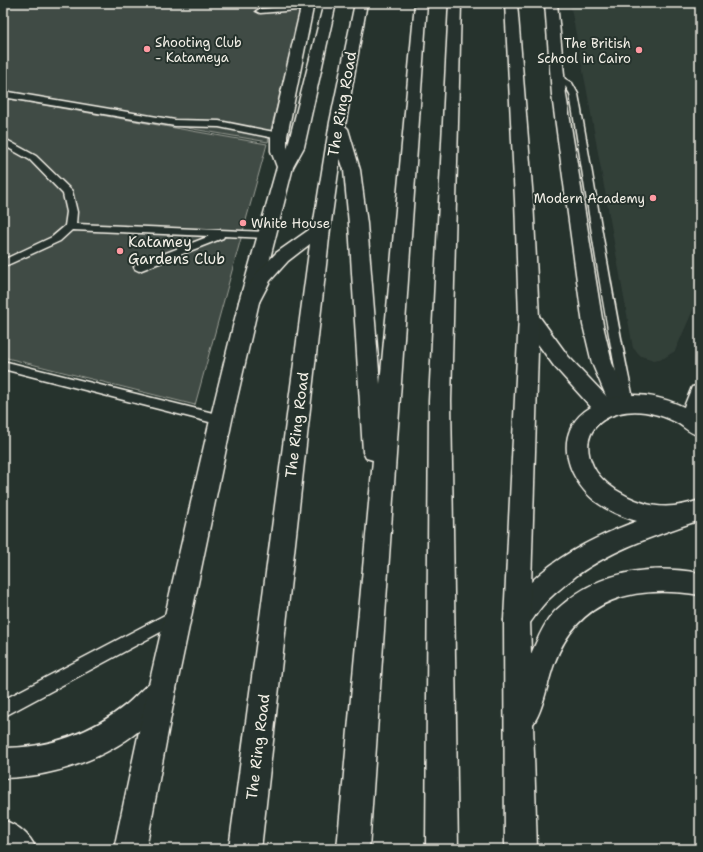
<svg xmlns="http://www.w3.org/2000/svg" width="703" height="852" viewBox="0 0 703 852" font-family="'Shantell Sans',sans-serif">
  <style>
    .built { fill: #333f39 }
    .green { fill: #414b45; stroke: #9a9e96 }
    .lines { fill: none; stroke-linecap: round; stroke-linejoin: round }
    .lane-casing { stroke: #f4f1e8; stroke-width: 3 }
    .street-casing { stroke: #f4f1e8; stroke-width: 3 }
    .secondary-casing { stroke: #f4f1e8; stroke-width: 3 }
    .primary-casing { stroke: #f4f1e8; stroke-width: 3 }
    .highway-casing { stroke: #f4f1e8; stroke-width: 3 }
    .lane { fill: #26332d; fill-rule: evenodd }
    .street { fill: #26332d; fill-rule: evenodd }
    .secondary { fill: #26332d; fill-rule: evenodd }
    .primary { fill: #26332d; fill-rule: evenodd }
    .highway { fill: #26332d; fill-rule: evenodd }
    .poi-dot { fill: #ff9aa2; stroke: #26332d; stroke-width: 1.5 }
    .labels { text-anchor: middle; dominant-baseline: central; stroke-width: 4; stroke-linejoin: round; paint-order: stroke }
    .far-poi-label { font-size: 13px; fill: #f4f1e8; stroke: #26332d; text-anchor: start }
    .street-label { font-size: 15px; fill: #f4f1e8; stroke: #26332d }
    .poi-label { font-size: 15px; fill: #f4f1e8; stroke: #26332d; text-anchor: start }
  </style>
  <rect width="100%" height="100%" fill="#26332d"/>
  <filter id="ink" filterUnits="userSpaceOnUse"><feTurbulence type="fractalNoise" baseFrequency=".025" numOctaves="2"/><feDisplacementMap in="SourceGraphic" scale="8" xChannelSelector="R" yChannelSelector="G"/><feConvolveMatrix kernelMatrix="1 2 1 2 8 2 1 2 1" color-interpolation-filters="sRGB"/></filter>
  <g filter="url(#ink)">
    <path class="built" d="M570,3H700V294L675,351L664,358L654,360L641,356L633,348L588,97Z"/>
    <g class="green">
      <path d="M3,3H302L268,142L3,96Z"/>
      <path d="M3,98L267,144L195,405L3,357Z"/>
    </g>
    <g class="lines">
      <defs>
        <g id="lane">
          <path d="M307,5H310V9L260,13L256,11L260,9Z"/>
          <path d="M557,74L572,83L578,94C597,197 612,301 634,403L632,406L628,408L624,406L622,403C601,301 587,197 570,94L566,87L553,77Z"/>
          <path d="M3,91L175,120L219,121L279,133L284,136L279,139L219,127L175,126L3,97Z"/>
          <path d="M3,138L36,156L72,191L77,212L76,224L267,232L272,235L267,238L224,236L223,238L139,271L135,269L134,267L135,265L210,236L72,230L60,241L3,267V260L52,237L65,226L67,212L63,194L30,160L3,145Z"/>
          <path d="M3,361L221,415L226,417L227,420L226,423L221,425L3,369Z"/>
          <path d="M178,608L183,610L186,615L183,620L3,717V700Z"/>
        </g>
        <g id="street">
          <path d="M302,3H314L287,136V149L324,3H336L304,147L293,167L259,302L256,307L249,308L242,307L239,302L277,167L271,151V136Z"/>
          <path d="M545,3H557L566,95L603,325L612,363L631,404L628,410L620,412L612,410L592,363L583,325L552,95Z"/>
          <path d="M700,385V421L698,425L690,427L682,425L679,419L692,387Z"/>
        </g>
        <g id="secondary">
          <path d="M529,310L536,312L568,356L609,399C639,389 674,399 700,416V436C692,434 686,429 679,424C669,418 657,414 645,412C611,407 575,428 593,466C597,475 607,484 616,490C645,508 668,511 700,500V520C657,535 613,549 576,576C565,585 553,594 544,604C533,616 532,626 517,632L508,628L504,620C527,569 587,540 637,521C622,517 607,510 595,501C565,476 552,430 591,407L554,366L522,322L519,317L522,312Z"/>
          <path d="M162,676L172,679L176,689C172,699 165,705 158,713C119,755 59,777 3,778V748C50,748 90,734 127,704C139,694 147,682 162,676Z"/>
        </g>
        <path id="primary" d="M3,820C18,826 29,833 36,849H3Z"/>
        <g id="highway">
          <path d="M355,3H367L345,126L348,129L360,170L367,224L380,384L415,3H427L369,849H337L373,460L366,458L363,452L349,224L344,170L340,158L330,229L261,849H229L310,244L288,261L270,281L259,302L232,420L176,689L146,849H114L148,689L210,420L239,302L256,274L276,253L313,227L330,122Z"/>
          <path d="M449,3H461L451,401L458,849H426L429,401Z"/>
          <path d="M505,3H517L533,200L539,317L530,620L531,654C537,641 542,627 551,616C555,610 561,606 567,601C605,570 653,565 700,573V595C636,585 579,596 554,664C548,680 543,711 533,724L537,849H505L504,620L519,317L515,200Z"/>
        </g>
      </defs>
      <use href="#lane" class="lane-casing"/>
      <use href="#street" class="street-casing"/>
      <use href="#secondary" class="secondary-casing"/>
      <use href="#primary" class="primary-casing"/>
      <use href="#highway" class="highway-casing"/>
      <use href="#lane" class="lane"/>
      <use href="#street" class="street"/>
      <use href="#secondary" class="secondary"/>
      <use href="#primary" class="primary"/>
      <use href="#highway" class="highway"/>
    </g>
  </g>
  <g class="poi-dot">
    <circle cx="147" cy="49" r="4"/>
    <circle cx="639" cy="50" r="4"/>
    <circle cx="653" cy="198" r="4"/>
    <circle cx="243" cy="223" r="4"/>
    <circle cx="120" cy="251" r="4"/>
  </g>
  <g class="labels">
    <g class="far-poi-label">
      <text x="155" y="42">Shooting Club<tspan x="155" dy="15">- Katameya</tspan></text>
      <text x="631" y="43" text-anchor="end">The British<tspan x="631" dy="15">School in Cairo</tspan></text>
      <text x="645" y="198" text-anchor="end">Modern Academy</text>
      <text x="251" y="223">White House</text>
    </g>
    <g class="street-label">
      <text transform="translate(342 104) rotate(-80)">The Ring Road</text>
      <text transform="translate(297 425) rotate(-83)">The Ring Road</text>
      <text transform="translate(258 747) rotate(-83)">The Ring Road</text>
    </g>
    <g class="poi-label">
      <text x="128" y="242">Katamey<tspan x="128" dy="17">Gardens Club</tspan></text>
    </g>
  </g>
  <rect width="703" height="852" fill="none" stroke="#26332d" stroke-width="16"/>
  <rect x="8" y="8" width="687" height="836" fill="none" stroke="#f4f1e8" stroke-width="1.5" filter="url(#ink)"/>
</svg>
